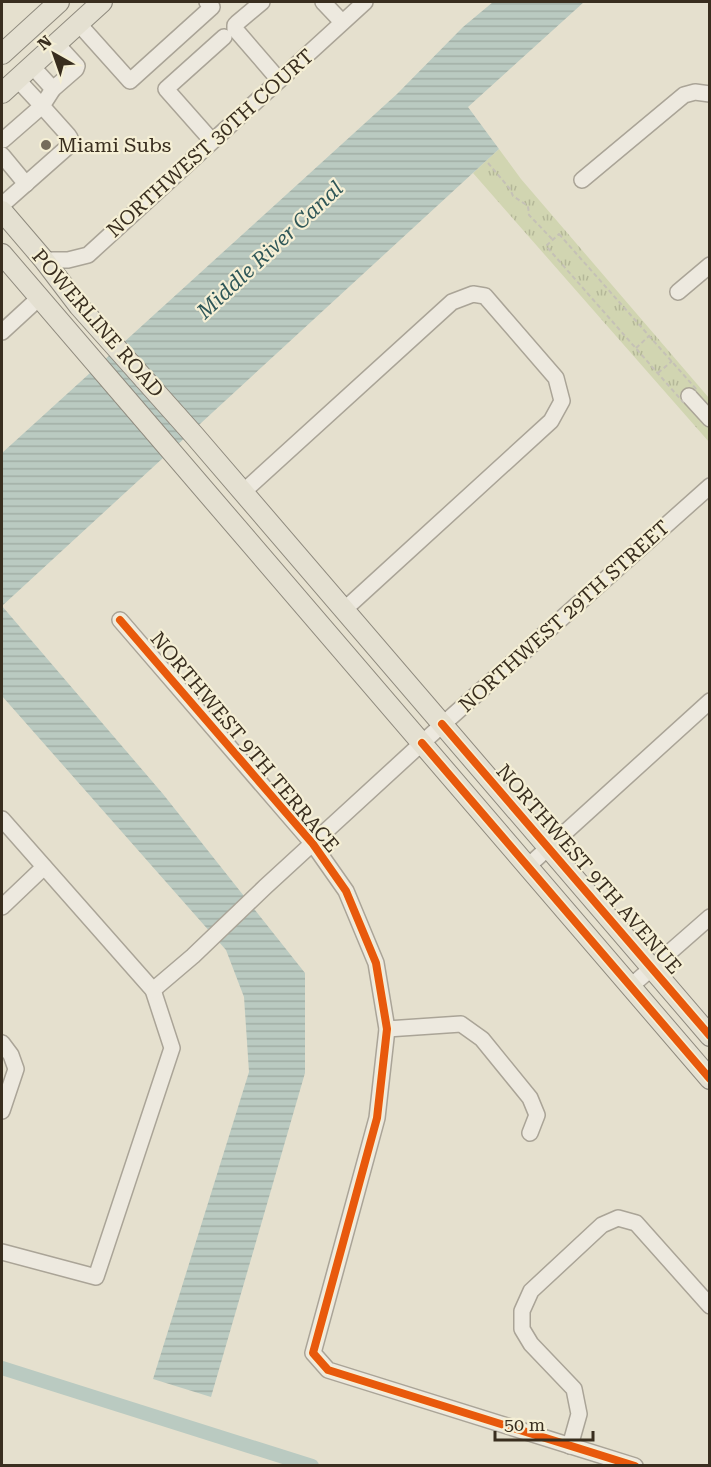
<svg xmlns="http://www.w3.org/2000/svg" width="711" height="1467" viewBox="0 0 711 1467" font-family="'Roboto Serif',serif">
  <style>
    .grass { fill: url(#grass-tufts) }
    .water { fill: url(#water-rules) }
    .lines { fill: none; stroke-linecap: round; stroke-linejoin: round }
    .canal { stroke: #bacac1; stroke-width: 14 }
    .minor-casing { stroke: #aaa497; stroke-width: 18 }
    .major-casing { stroke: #8f8a7e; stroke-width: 22 }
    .path { stroke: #c5c1b6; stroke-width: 2; stroke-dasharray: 4.5 3; stroke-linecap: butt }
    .minor { stroke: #ede9df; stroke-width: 15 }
    .major { stroke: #e4e0d1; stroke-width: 20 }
    .cycleway-casing { stroke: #f5efd5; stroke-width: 11 }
    .cycleway { stroke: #e8590c; stroke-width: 8 }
    .poi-dot { fill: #756c5c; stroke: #f5efd5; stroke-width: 2 }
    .labels { text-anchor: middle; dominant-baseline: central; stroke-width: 4.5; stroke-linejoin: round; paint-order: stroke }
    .street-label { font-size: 20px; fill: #392e1f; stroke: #f5efd5 }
    .poi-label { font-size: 20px; fill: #392e1f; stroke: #f5efd5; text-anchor: start }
    .water-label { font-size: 21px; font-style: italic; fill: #2f5758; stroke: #f5efd5 }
  </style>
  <defs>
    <pattern id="grass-tufts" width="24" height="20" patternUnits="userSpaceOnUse" patternTransform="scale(1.5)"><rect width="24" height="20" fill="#d1d5b1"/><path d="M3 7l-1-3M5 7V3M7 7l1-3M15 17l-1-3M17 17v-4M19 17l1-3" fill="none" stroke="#b4b798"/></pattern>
    <pattern id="water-rules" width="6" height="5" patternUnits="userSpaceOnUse" patternTransform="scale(1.5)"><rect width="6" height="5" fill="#bacac1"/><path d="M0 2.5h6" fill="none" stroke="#a1aea5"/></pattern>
  </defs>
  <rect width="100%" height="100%" fill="#e5e0ce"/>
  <path class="grass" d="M499,149L521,179L709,398V442L473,173Z"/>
  <path class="water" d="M493,2H584L468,107L499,149L2,606L163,794L305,973V1073L211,1397L153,1379L249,1072L244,997L226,950L2,696V453L397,94L463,27Z"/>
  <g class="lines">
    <path class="canal" d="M2,1368L312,1466"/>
    <defs>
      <g id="minor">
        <path d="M262,2L237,23L235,25V29L279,80"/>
        <path d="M323,2L342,22"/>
        <path d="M78,23L130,81L212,7L207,2"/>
        <path d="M32,66L53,89"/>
        <path d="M2,138L3,140L42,106L17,79"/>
        <path d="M212,141L166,89L224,37"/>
        <path d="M2,155L26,184"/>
        <path d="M582,180L684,95L695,92L710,94"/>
        <path d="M2,205L71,144L70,138L68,135L42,106L53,89L76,69L77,66L56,43"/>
        <path d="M44,260H68L88,255L365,2"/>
        <path d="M678,292L710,265"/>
        <path d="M2,332L39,298"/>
        <path d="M689,396L710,419"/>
        <path d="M243,492L452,302L473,294L485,296L556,378L562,401L551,421L345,609"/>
        <path d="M120,620L313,844L346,891L376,963L387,1029L377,1118L313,1353L328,1370L635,1466"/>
        <path d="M2,819L153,990L172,1048L96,1277L2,1252"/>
        <path d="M527,867L710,701"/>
        <path d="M2,907L44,867"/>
        <path d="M630,987L710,917"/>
        <path d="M153,990L193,956L265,887L422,743L710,486"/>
        <path d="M387,1029L461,1024L482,1039L530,1098L537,1115L530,1133"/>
        <path d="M2,1043L11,1055L16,1069L2,1111"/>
        <path d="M570,1446L579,1414L574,1389L531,1344L522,1329V1311L531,1291L602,1225L618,1218L636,1223L710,1306"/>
      </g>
      <g id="major">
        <path d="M2,54L59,2"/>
        <path d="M2,93L102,2"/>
        <path d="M2,211L44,260L79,306L194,435L710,1036"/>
        <path d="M2,254L710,1079"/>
      </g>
    </defs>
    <use href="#minor" class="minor-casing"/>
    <use href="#major" class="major-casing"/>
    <g class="path">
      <path d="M488,163L510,189L513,196L528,206L529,215L553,240"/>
      <path d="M559,234L697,390L683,402L546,246Z"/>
      <path d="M636,348L649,336"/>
      <path d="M658,373L672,361"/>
    </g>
    <use href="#minor" class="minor"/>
    <use href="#major" class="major"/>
    <defs>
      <g id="cycleway">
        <path d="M120,620L313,844L346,891L376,963L387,1029L377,1118L313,1353L328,1370L635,1466"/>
        <path d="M442,724L710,1036"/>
        <path d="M422,743L710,1079"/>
      </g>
    </defs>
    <use href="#cycleway" class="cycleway-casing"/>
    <use href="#cycleway" class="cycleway"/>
  </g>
  <circle class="poi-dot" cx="46" cy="145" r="6"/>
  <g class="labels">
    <g class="street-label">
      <text transform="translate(210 143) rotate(-42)">NORTHWEST 30TH COURT</text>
      <text transform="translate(98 323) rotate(49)">POWERLINE ROAD</text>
      <text transform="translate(564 616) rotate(-42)">NORTHWEST 29TH STREET</text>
      <text transform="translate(245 742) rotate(50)">NORTHWEST 9TH TERRACE</text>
      <text transform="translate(589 869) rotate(49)">NORTHWEST 9TH AVENUE</text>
    </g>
    <g class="poi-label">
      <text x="58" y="145">Miami Subs</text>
    </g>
    <g class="water-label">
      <text transform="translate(270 250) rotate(-43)">Middle River Canal</text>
    </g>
  </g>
  <rect width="711" height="1467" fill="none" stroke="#392e1f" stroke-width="6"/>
  <g transform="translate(54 54) rotate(320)" stroke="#f5efd5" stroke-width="4.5" paint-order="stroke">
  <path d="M0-4.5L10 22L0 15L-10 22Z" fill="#392e1f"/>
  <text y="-9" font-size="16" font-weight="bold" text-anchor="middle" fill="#392e1f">N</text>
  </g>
  <path d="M495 1431v9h98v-9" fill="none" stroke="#392e1f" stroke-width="3"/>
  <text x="504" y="1431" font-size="18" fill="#392e1f" stroke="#f5efd5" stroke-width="4.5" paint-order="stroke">50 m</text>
</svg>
